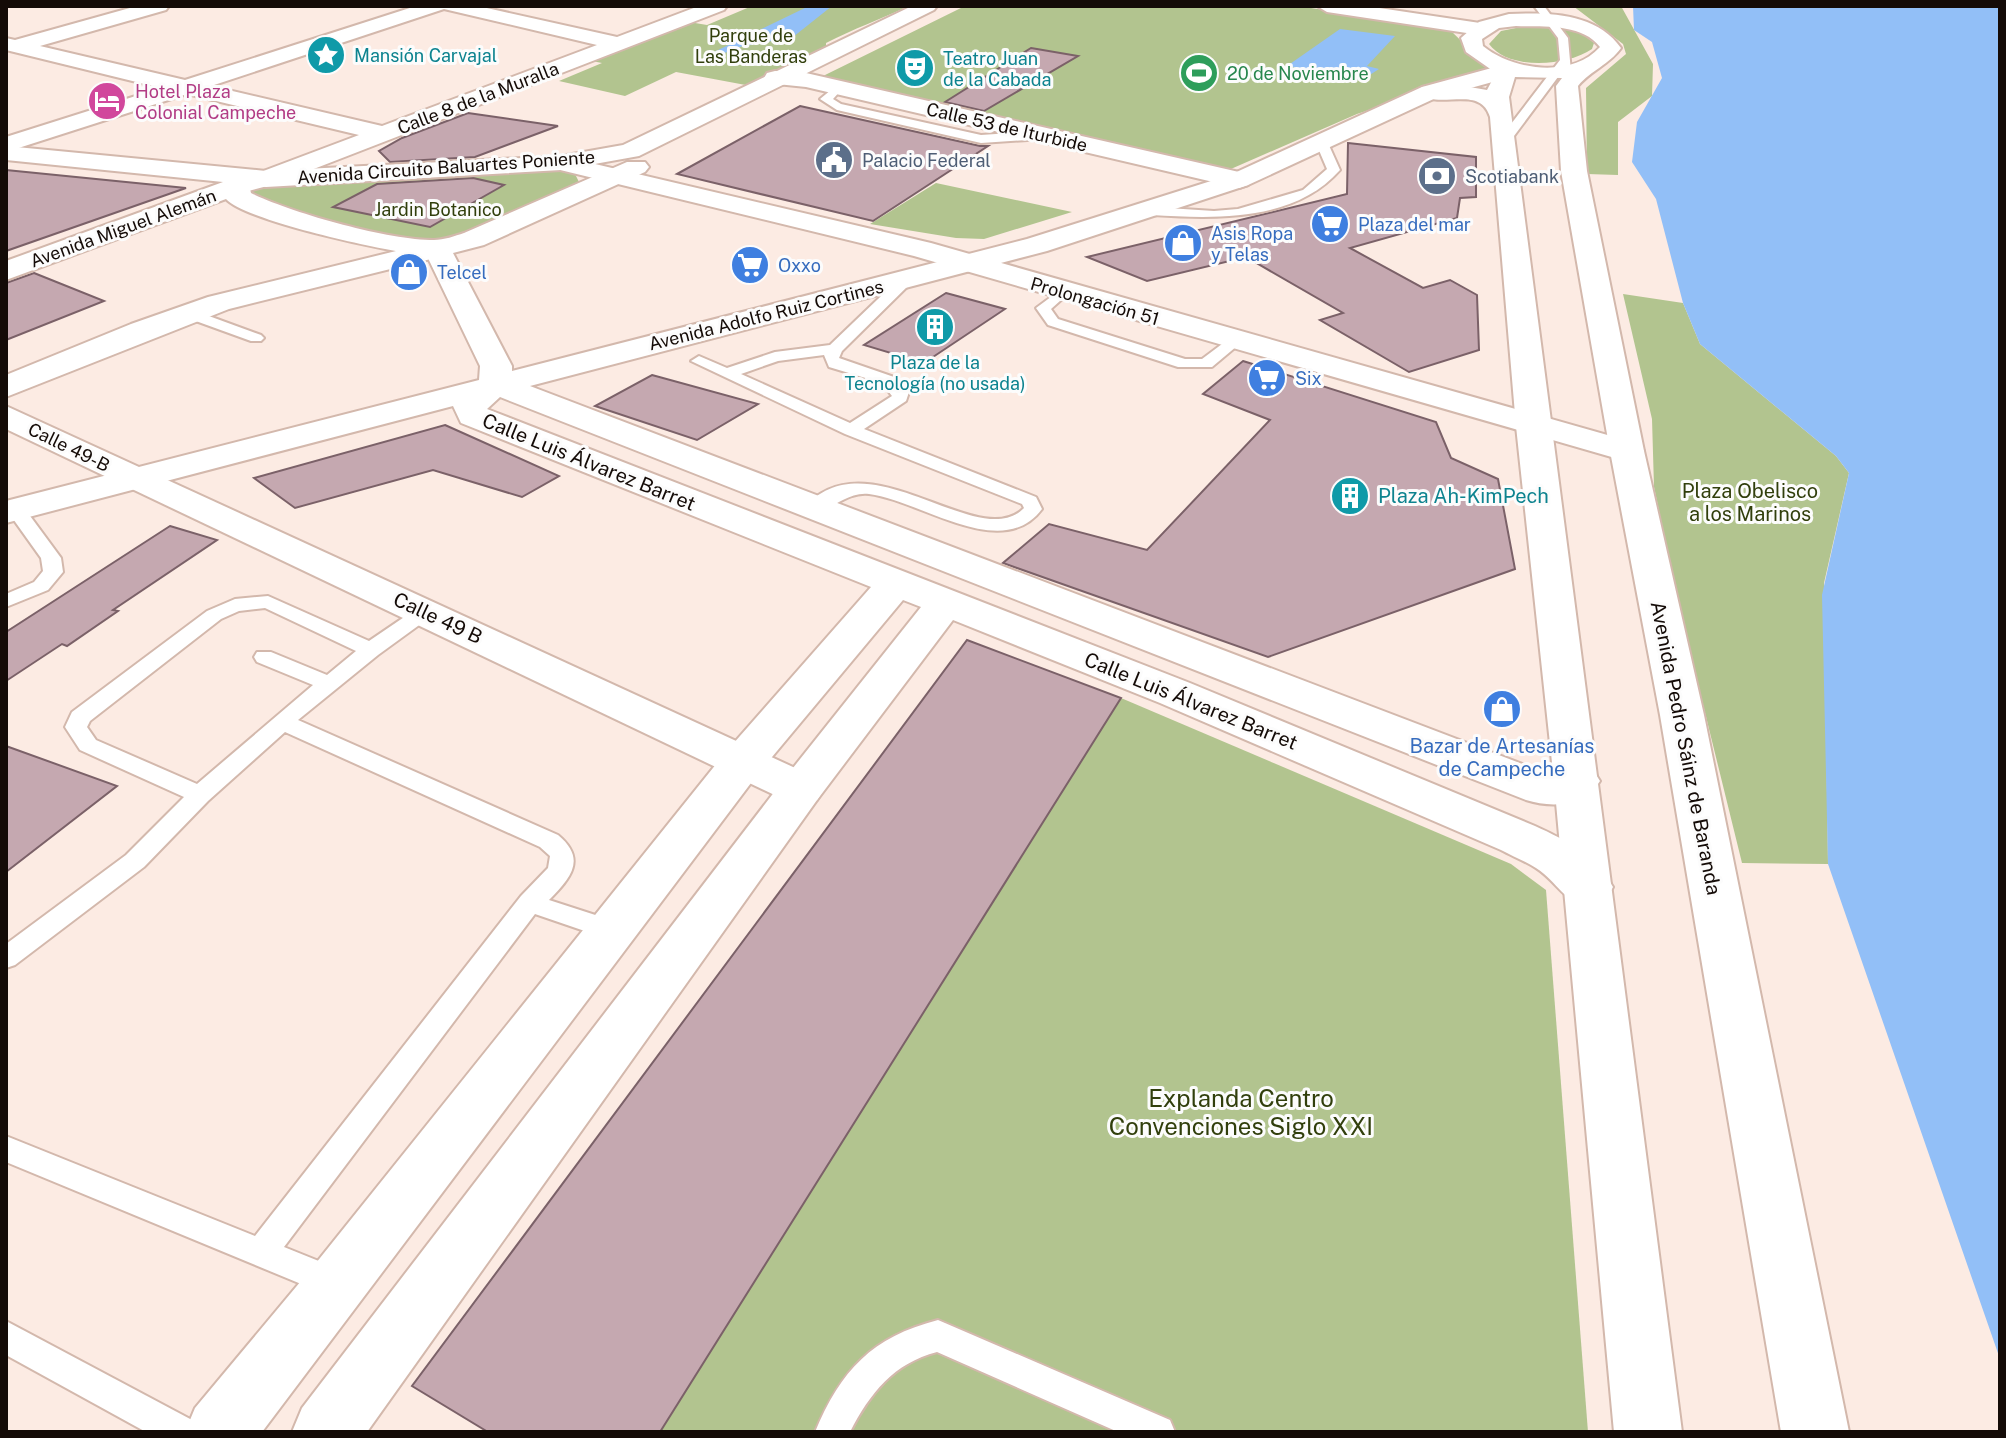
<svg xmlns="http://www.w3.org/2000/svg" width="2006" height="1438" viewBox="0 0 2006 1438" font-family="'Public Sans',sans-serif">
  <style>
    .green { fill: #b2c48f }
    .water { fill: #92bff7 }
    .building { fill: #c5a8b0; stroke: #7b6168; stroke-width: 2 }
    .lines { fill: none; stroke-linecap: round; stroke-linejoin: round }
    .lane-casing { stroke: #d3b8ac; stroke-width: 4 }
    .street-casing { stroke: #d3b8ac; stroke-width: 4 }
    .secondary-casing { stroke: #d3b8ac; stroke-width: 4 }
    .primary-casing { stroke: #d3b8ac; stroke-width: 4 }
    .lane { fill: #fff; fill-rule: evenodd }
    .street { fill: #fff; fill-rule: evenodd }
    .secondary { fill: #fff; fill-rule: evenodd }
    .primary { fill: #fff; fill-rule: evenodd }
    .labels { text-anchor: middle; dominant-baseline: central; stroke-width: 6; stroke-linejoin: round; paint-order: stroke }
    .far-park-label { font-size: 18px; fill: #313f0c; stroke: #fcfcfc }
    .far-culture-label { font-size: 18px; fill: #0d838f; stroke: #fcfcfc; text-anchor: start }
    .far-leisure-label { font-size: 18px; fill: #27864d; stroke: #fcfcfc; text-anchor: start }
    .far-hotel-label { font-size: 18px; fill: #b23c85; stroke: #fcfcfc; text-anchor: start }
    .far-street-label { font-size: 18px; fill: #140b07; stroke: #fcfcfc }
    .far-service-label { font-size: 18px; fill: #4e5e75; stroke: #fcfcfc; text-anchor: start }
    .far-shop-label { font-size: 18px; fill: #366cbe; stroke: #fcfcfc; text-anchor: start }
    .street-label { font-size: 20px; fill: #140b07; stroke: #fcfcfc }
    .park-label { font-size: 20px; fill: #313f0c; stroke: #fcfcfc }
    .culture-label { font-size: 20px; fill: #0d838f; stroke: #fcfcfc; text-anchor: start }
    .shop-label { font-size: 20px; fill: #366cbe; stroke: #fcfcfc }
    .near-park-label { font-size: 24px; fill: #313f0c; stroke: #fcfcfc }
  </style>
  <rect width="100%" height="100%" fill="#fcebe3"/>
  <g class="green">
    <path d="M752,6H909C881,19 853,29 826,43V47L751,86L676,72L625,96L559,81L602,63L587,60L683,21L707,25Z"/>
    <path d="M965,6H1298L1449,29L1491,70L1357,114L1224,172L821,77Z"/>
    <path d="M1573,6H1621L1653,64L1652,96L1618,122V175L1587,174L1586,88L1626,54L1623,44Z"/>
    <path d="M1531,25L1581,32L1594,43L1592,49C1567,66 1509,71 1489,44L1501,31Z"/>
    <path d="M561,163L574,172L579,182L572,193L437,249L238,197L266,179Z"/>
    <path d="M936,183L1072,212L984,239L956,238L870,224Z"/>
    <path d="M1623,294L1683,303L1700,344L1836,456L1849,473L1824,583L1828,864L1742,863L1680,611L1654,487L1652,419Z"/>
    <path d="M1121,698L1511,864L1546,890L1588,1432H660Z"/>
  </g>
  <g class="water">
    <path d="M809,6H832L793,37L739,47L720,55L710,54Z"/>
    <path d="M1633,6H2000V1359L1828,864L1822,595L1849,473L1836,456L1700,344L1683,303L1656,199L1632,162L1637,122L1662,78L1652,42L1634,30Z"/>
    <path d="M1340,29L1395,36L1367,66L1379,69L1362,80L1287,66Z"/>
  </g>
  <g class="building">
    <path d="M1031,48L1078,56L984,111L945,102Z"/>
    <path d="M800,106L980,146H988L873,221L677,174Z"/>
    <path d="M468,113L558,126L475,157L390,162L379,151L402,138Z"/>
    <path d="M1348,143L1476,157V197L1460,198L1457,218L1350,248L1423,288L1450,280L1477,295L1479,350L1409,372L1320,320L1343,313L1246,257L1147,281L1087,257L1347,194Z"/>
    <path d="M6,170L186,188L6,251Z"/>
    <path d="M473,178L504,185L430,227L333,207L377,184Z"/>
    <path d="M34,273L104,301L6,340V283Z"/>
    <path d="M946,293L1005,309L924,363L864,345Z"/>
    <path d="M1243,361L1436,422L1451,458L1498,479L1515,569L1268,657L1003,563L1049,524L1147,550L1270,420L1203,394Z"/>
    <path d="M652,375L758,404L697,440L595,406Z"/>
    <path d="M445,425L559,476L522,497L433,470L295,508L254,478Z"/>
    <path d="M170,526L217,540L113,610L118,611L67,646L62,644L6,681V632Z"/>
    <path d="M967,640L1121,698L660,1432H488L412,1386Z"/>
    <path d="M6,746L117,786L6,872Z"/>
  </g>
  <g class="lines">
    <defs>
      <g id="lane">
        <path d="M1534,6H1544L1568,38L1571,72L1566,75L1561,73L1508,144L1504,145L1498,141L1560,60L1558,38Z"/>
        <path d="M837,85L843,88L833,99L841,104L981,135L1043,131L1049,135L1043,139L981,143L837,110L820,99Z"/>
        <path d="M1321,137L1327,141L1340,170C1294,222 1216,219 1152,215L1145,211L1152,207L1214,211L1238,209L1303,190L1327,169L1315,141Z"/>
        <path d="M907,275L912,276V282L842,351L839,358L894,377L909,392L906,401L864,429L1036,497L1042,509C1002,563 920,500 869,494C843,491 826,518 805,513L803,509C867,433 978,555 1024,508L1022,504L845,434L691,361L699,356L727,368L775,352L830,345L902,276ZM824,355L829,367L882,383L892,396L850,423L741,374L778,361Z"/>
        <path d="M1063,288L1070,292L1051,309L1058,319L1185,359H1202L1230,338L1235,336L1243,341L1212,367H1178L1048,325L1036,308Z"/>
        <path d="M187,308L261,335L264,338L261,341H251L182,316V310Z"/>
        <path d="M15,503L22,505L61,558L63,572L48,590L6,607V594L34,582L43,571L41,558L6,509Z"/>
        <path d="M268,596L369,641L419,607H433L436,611L433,615L378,655L298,720L558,835C587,859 571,878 549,900L620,923L624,930L620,937L611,940L535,914L284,1247L346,1272L351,1283L346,1294L335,1298L6,1162V1136L255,1236L521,896L548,868L550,856L540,847L285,732L208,801L144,867L15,965L6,968V944L126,855L184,797L80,750L65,727L72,712L207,611L235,599ZM265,608L356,651L327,675L271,652H257L254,657L257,662L313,685L197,784L96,740L87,727L90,721L221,619L239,611Z"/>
        <path d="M938,1320L1170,1420L1175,1432H1118L937,1352C894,1363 870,1393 850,1432H815C841,1370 872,1337 938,1320Z"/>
        <path d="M6,1321L192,1420L197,1432H146L6,1355Z"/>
      </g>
      <g id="street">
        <path d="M137,6H169L166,10L40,46L185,80L416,6H478L617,37L699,6H727L724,10L275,184L237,194L228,191L224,186L228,181L258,173L359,135L187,94L6,152V137L161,88L6,50V38L15,40ZM444,9L597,45L382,126L211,86Z"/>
        <path d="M1317,6H1366L1480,23L1490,29L1480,35L1327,12Z"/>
        <path d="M775,71L806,73L1239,172L1248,175L1252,180L1248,185L1239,188L806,87L767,83L764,78L767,73Z"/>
        <path d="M561,156L931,243L1639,444L1644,451L1639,458L1627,461L1615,458L914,256L552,168L549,163L552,158Z"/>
        <path d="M437,241L447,243L451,249L447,255L229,309L6,397V375L131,324L208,297Z"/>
        <path d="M6,406L817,778L824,789L817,800L801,805L785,800L6,429Z"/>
      </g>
      <path id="secondary" d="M912,6H937L934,10L639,156L561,170L266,187L249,185L251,193C292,213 388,240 434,240C444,240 455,236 464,233L627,162H645L649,167L645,172L484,245L453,253L512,366V371L1027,239L1230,175L1422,87L1510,63L1518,65L1521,70L1518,75L1438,97L1248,185L1047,251L530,386L1546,773L1577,765L1593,770L1600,781C1584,807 1552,808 1526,800L500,397L487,409L1190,683L1535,826C1566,840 1596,856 1613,887L1606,900C1565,913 1564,886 1536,868C1525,861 1512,856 1501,850L1160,703L953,620L817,800L367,1432H292L302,1408L785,778L921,607L903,600L757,775L262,1432H185L195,1408L316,1263L725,753L871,587L461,423L453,406L6,523V501L479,380L480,366L427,256C390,252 248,222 226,199L6,280V261L223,182L6,160V146L266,171L561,156L623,145Z"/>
      <path id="primary" d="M1509,14C1549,12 1597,13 1621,48C1609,65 1591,70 1578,86L1587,171L1644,451L1704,715L1849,1432H1781L1660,715L1610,451L1561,171L1556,86L1562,78L1515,77L1509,97L1682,1432H1614L1554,781L1516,426L1490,117C1480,83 1436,112 1419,92L1422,87L1458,85L1487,90L1496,73L1466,52L1461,38L1479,22ZM1516,26C1543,27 1582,23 1600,47C1571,79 1512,70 1483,46L1482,39L1499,28Z"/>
    </defs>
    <use href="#lane" class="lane-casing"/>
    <use href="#street" class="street-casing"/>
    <use href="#secondary" class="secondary-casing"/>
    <use href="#primary" class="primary-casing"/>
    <use href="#lane" class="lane"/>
    <use href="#street" class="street"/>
    <use href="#secondary" class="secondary"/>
    <use href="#primary" class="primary"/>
  </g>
  <defs>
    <symbol id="sight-disc" viewBox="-11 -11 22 22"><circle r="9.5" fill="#0f9aa8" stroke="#fcfcfc"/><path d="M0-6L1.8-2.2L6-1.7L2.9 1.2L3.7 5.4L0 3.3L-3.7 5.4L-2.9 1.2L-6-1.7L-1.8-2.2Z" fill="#fff"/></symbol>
    <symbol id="theatre-disc" viewBox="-11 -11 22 22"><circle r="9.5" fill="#0f9aa8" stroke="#fcfcfc"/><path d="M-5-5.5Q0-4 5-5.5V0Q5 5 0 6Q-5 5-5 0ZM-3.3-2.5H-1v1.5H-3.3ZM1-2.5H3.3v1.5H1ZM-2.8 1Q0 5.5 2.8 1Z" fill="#fff"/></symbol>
    <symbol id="stadium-disc" viewBox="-11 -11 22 22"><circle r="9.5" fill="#2e9e5b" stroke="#fcfcfc"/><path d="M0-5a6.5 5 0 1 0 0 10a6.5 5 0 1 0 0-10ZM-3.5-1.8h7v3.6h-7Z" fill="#fff"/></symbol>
    <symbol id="hotel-disc" viewBox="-11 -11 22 22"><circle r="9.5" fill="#d1479c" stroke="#fcfcfc"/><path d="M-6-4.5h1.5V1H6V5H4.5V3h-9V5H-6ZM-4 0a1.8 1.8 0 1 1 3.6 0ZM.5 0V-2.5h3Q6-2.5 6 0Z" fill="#fff"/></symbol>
    <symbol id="civic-disc" viewBox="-11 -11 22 22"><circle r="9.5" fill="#5c6f8a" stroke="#fcfcfc"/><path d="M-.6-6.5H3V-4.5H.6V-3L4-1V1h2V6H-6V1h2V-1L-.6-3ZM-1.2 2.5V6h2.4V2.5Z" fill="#fff"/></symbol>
    <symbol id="bank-disc" viewBox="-11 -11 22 22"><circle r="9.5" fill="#5c6f8a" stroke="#fcfcfc"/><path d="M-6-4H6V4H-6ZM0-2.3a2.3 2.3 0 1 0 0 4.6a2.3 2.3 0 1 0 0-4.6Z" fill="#fff"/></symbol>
    <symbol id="supermarket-disc" viewBox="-11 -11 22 22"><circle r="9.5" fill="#3f7fe0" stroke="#fcfcfc"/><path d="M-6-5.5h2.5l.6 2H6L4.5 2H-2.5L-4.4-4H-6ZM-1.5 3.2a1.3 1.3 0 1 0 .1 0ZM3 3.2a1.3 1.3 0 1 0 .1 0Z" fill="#fff"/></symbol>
    <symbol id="shop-disc" viewBox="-11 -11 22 22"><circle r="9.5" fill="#3f7fe0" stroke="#fcfcfc"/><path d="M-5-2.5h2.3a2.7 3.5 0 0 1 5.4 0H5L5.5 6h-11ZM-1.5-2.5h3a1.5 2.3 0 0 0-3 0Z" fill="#fff"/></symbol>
    <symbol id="building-disc" viewBox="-11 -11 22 22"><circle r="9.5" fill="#0f9aa8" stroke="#fcfcfc"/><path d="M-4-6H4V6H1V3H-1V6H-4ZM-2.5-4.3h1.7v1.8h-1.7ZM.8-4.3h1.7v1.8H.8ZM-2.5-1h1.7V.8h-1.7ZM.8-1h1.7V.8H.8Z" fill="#fff"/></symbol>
  </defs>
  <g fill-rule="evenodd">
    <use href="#sight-disc" x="304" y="33" width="44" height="44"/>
    <use href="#theatre-disc" x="893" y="46" width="44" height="44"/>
    <use href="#stadium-disc" x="1177" y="51" width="44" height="44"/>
    <use href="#hotel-disc" x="85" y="79" width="44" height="44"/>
    <use href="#civic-disc" x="812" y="138" width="44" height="44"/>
    <use href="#bank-disc" x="1415" y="154" width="44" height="44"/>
    <use href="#supermarket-disc" x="1308" y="202" width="44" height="44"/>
    <use href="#shop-disc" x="1161" y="221" width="44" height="44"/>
    <use href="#supermarket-disc" x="728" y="243" width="44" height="44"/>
    <use href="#shop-disc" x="387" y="250" width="44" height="44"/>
    <use href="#building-disc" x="913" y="305" width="44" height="44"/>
    <use href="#supermarket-disc" x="1245" y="356" width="44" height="44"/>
    <use href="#building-disc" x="1328" y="474" width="44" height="44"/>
    <use href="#shop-disc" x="1480" y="687" width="44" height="44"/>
  </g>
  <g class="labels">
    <g class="far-park-label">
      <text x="751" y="35">Parque de<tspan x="751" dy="21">Las Banderas</tspan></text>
      <text x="438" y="209">Jardin Botanico</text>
    </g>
    <g class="far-culture-label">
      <text x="354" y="55">Mansión Carvajal</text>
      <text x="943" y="58">Teatro Juan<tspan x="943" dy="21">de la Cabada</tspan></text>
      <text x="935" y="362" text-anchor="middle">Plaza de la<tspan x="935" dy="21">Tecnología (no usada)</tspan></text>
    </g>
    <g class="far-leisure-label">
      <text x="1227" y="73">20 de Noviembre</text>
    </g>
    <g class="far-hotel-label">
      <text x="135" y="91">Hotel Plaza<tspan x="135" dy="21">Colonial Campeche</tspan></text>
    </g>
    <g class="far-street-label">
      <text transform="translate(478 98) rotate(-21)">Calle 8 de la Muralla</text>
      <text transform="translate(1007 127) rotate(13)">Calle 53 de Iturbide</text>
      <text transform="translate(446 167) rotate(-4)">Avenida Circuito Baluartes Poniente</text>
      <text transform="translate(123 228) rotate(-20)">Avenida Miguel Alemán</text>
      <text transform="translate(1095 301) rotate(16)">Prolongación 51</text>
      <text transform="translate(766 315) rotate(-14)">Avenida Adolfo Ruiz Cortines</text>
      <text transform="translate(69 447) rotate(26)">Calle 49-B</text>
    </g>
    <g class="far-service-label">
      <text x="862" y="160">Palacio Federal</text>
      <text x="1465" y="176">Scotiabank</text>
    </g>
    <g class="far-shop-label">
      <text x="1358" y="224">Plaza del mar</text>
      <text x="1211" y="233">Asis Ropa<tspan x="1211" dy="21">y Telas</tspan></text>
      <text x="778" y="265">Oxxo</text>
      <text x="437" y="272">Telcel</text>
      <text x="1295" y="378">Six</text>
    </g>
    <g class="street-label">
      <text transform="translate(589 462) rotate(22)">Calle Luis Álvarez Barret</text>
      <text transform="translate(438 618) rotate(25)">Calle 49 B</text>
      <text transform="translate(1191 701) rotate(22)">Calle Luis Álvarez Barret</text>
      <text transform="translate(1686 748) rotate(79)">Avenida Pedro Sáinz de Baranda</text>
    </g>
    <g class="park-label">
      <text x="1750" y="491">Plaza Obelisco<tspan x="1750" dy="23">a los Marinos</tspan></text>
    </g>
    <g class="culture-label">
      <text x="1378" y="496">Plaza Ah-KimPech</text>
    </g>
    <g class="shop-label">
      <text x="1502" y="746">Bazar de Artesanías<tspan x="1502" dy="23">de Campeche</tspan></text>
    </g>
    <g class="near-park-label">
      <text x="1241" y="1098">Explanda Centro<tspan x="1241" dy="28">Convenciones Siglo XXI</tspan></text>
    </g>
  </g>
  <rect width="2006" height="1438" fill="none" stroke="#140b07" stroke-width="16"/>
</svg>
